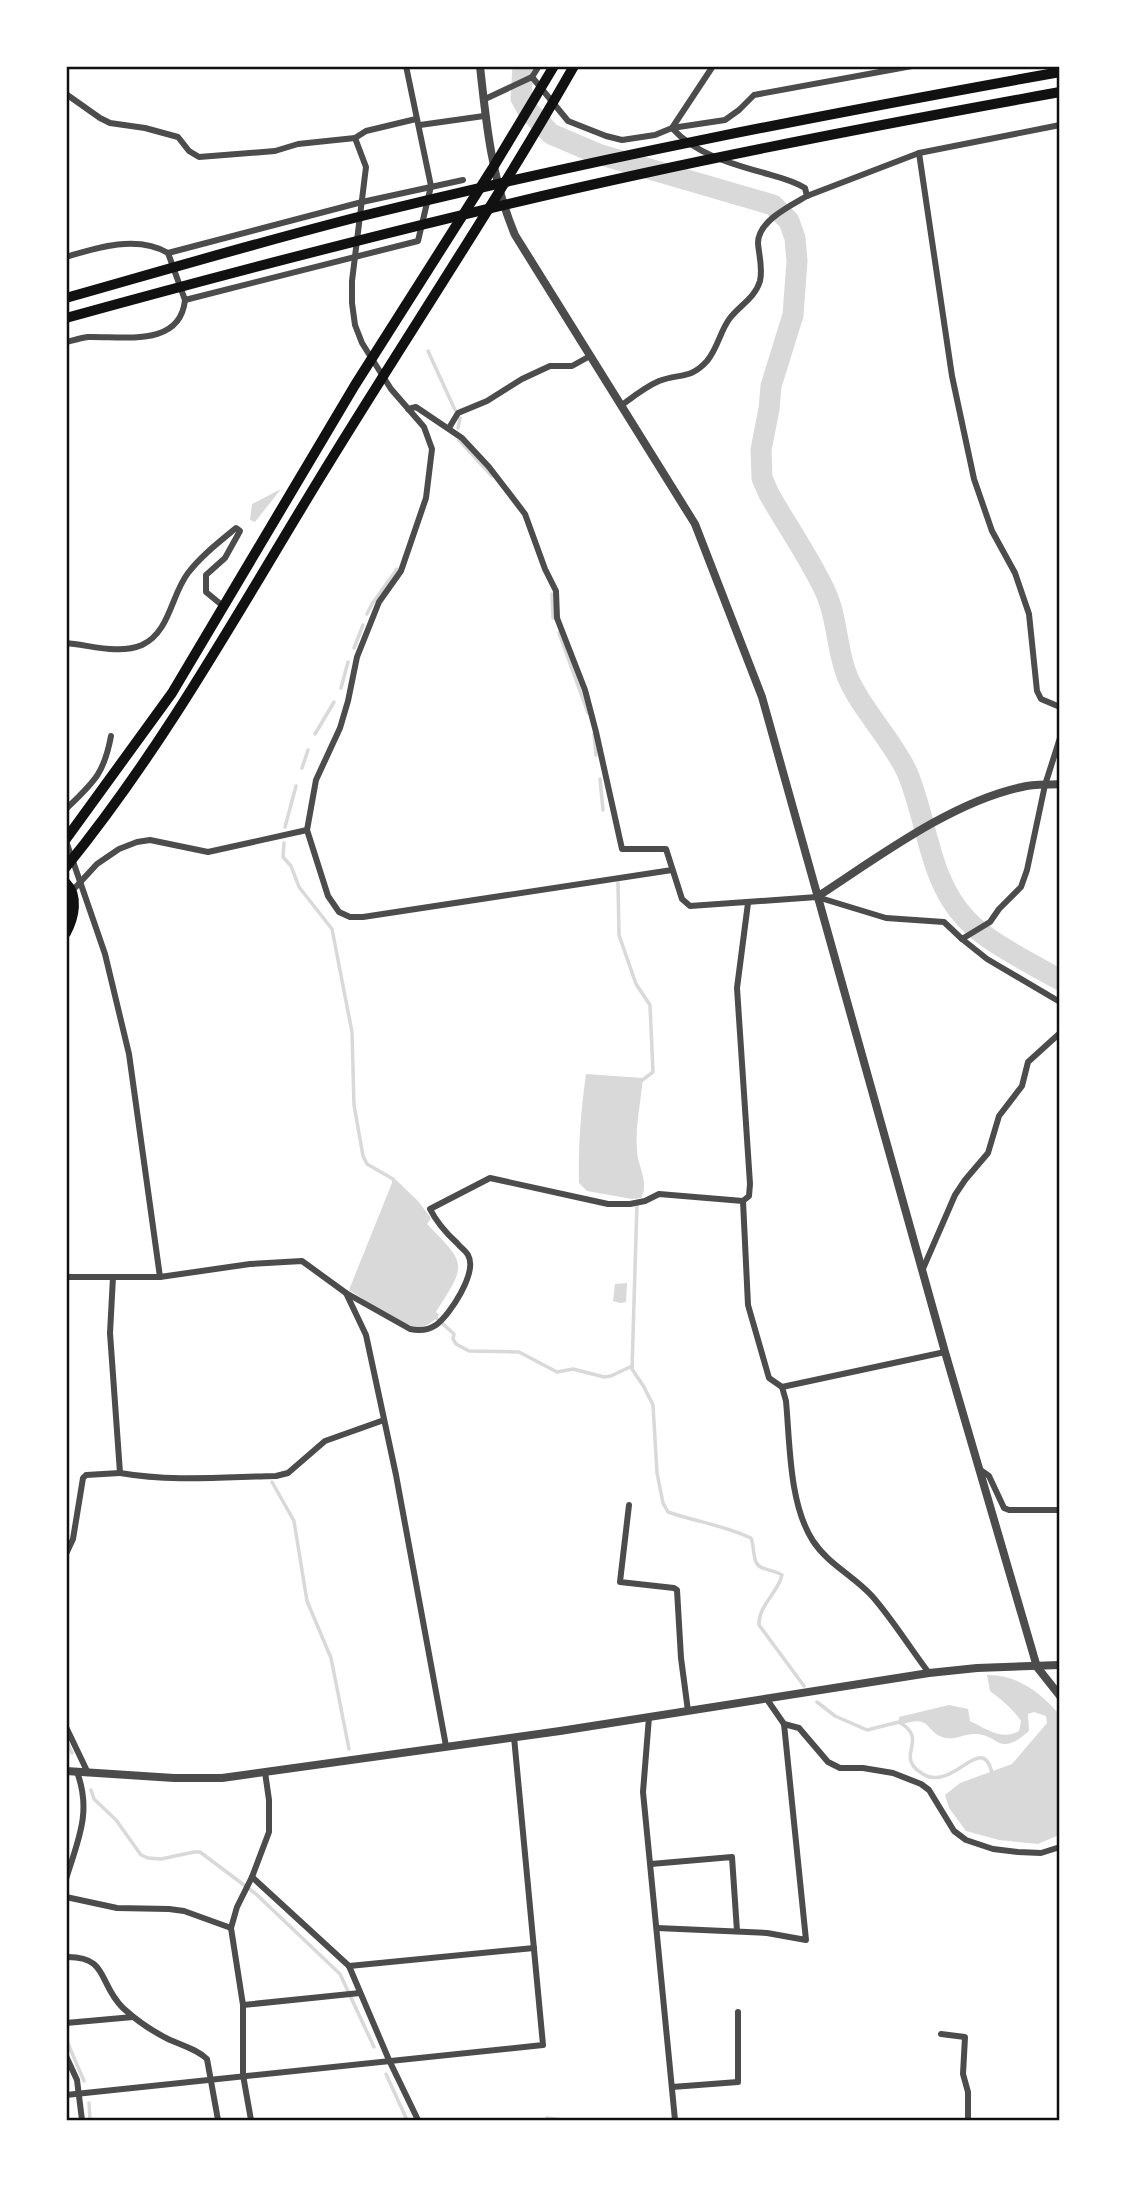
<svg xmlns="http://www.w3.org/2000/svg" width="1126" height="2187" viewBox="0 0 1126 2187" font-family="'Exo 2',sans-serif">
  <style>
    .water { fill: #d9d9d9 }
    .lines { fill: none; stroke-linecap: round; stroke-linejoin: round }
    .stream { stroke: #d9d9d9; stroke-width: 3.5 }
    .river { stroke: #d9d9d9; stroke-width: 21 }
    .minor { stroke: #4c4c4c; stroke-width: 6 }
    .tertiary { stroke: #4c4c4c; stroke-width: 8 }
    .primary { stroke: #111; stroke-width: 10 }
    .motorway { stroke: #111; stroke-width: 10 }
    .neatline { fill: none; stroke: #111; stroke-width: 2.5 }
  </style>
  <rect width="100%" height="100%" fill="#fff"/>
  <g class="water">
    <path d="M281,489L255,522L250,520L252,504Z"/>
    <path d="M586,1074L643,1078C641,1101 635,1126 637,1150C637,1165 650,1183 641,1198L632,1199L587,1191L579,1183C578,1146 581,1110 586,1074Z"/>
    <path d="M394,1178L418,1201L431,1218L427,1224C467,1265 467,1263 436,1312L439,1315C434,1321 428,1326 420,1327C401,1328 366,1300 349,1290Z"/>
    <path d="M627,1283L626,1302L620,1303L613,1301L615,1284Z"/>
    <path d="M987,1675C1017,1674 1041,1693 1059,1714V1835L1038,1844L999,1840L966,1831L949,1808L945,1795L960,1783L1012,1764L1047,1723L1046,1716L1034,1712L1028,1714L1029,1731C997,1759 1000,1733 973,1734C964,1734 956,1740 946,1738C924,1733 933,1714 903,1724L899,1722V1717L949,1705L968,1709L970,1721C986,1729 1003,1741 1019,1731L1021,1721C1013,1709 1002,1700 990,1691Z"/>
  </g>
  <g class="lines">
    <g class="stream">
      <path d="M428,351L455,410"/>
      <path d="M458,428L460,418"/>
      <path d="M459,440L492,476"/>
      <path d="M552,594L553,618"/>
      <path d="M367,614L372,604L397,569"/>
      <path d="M559,633L588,713"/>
      <path d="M354,648L363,625"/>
      <path d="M341,688L348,662"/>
      <path d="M315,734L334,702"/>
      <path d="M594,734L596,755"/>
      <path d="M302,768L308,750"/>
      <path d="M600,779L603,810"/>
      <path d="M285,827L296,786"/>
      <path d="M284,843L283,857L291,866L299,887L332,929L352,1032L354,1105L363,1156L367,1164L393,1179L394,1182"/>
      <path d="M618,883L619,935L636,984L650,1005L653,1072L641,1081"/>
      <path d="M637,1203L632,1369L644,1387L653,1405L657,1473L663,1503L668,1512C697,1522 723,1525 751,1538C754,1546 753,1555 756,1562C760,1571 774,1569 782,1575C778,1593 758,1606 759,1625L804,1686"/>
      <path d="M433,1315L454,1334L453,1339L456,1344L469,1351L519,1352L557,1372L573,1369L604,1377L611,1376L632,1366"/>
      <path d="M272,1482L294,1521L307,1601L331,1658L349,1749"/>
      <path d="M817,1702L835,1716L867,1730L899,1722C928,1739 899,1752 916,1769C920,1772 924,1776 930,1777C958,1783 983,1734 992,1773"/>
      <path d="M66,1740L72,1753"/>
      <path d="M91,1790L94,1799L116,1820L141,1855L148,1858L161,1859L194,1852H200L256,1894L340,1974L374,2047"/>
      <path d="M66,2039L84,2081"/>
      <path d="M386,2074L407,2120"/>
      <path d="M89,2103L90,2120"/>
      <path d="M547,2118L562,2120"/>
    </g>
    <path class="river" d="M523,66L521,98L527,109L551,134L598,154L773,205L789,221L795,238L797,261L793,315L771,386L769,409L761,450L762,478L769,494C787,526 809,557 825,591C838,618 836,650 848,678C863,712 891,738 907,772C928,821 928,879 966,919C988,943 1031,963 1060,980"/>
    <g class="minor">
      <path d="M532,77L539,66"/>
      <path d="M66,94L100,118L110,123L145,128L178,137L189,151L199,157L275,151L298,144L355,138L366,131L416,119"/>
      <path d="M483,100L532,77L568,121L606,136L622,140L655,135L672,128L713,66"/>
      <path d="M420,125L484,116"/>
      <path d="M355,138L366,167L352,281V303L355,325L362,343L391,389L424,427L432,449L426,498L401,571L379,602L357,657L348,701L340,728L316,780L307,830L328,896L339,912L350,917H363L672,870"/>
      <path d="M919,153L952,376L974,479L992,531L1015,573L1029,614L1037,691L1041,699L1060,707"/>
      <path d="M807,196L805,188C792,180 778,177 764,173C732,164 695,154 672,128L725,120L739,110L754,95L912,66"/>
      <path d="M168,253L185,300L418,241L431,186L406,66"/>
      <path d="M66,257C98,247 138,235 168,253L362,202L463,180"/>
      <path d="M66,342C74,340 81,338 88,337C123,336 180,348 185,300"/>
      <path d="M622,405C634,396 645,387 659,381C679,373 690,380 707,361C718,348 720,331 730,318C740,305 755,298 760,281C763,268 759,256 758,243C758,221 790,206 807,196L919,153L1060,125"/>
      <path d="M408,409L416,407L462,438L489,467L525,514L545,569L556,591L557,618L585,690L596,732L622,849H666L682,899L690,906L817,897L886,918L944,922L962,939L990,922L999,909L1021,887L1027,870L1045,785L1060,738"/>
      <path d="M449,428L458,413L487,401L522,379L550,366H572L590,356"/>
      <path d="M66,643C90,645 119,655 142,645C170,632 171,595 188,573C201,556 219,542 236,528L240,531L225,558L206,575V592L223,606"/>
      <path d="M66,809C94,782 104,774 111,736"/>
      <path d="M66,841L105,954L129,1054L160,1277"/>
      <path d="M73,890L97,864L119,849L137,842L150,840L208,852L307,830"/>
      <path d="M748,903L737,988L750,1184L749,1196L743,1201L748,1305L769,1378L782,1387L786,1401C790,1444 789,1504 813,1541C828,1564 854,1576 872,1596C893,1620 910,1648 929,1673"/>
      <path d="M962,939L987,959L1060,1002"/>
      <path d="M922,1271L955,1195L965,1180L988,1153L999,1116L1022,1086L1028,1062L1060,1033"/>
      <path d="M66,1277H160L250,1264L302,1261L346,1293L410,1329C419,1331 427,1331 436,1325C450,1315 478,1272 468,1255C466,1251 460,1247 457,1243C446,1233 437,1223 430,1209L490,1178L608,1204H630L645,1201L659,1194L743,1201"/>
      <path d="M346,1293L366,1335L396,1475L446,1746"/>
      <path d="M782,1387L945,1352"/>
      <path d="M979,1469L989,1476L1004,1508L1009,1510H1060"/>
      <path d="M120,1473C172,1482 224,1477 276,1476L288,1473L325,1441L384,1420"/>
      <path d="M629,1505L620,1582L674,1588L677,1590L681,1658L688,1711"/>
      <path d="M66,1554L73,1539L83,1478L86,1475L120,1473L110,1333L113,1277"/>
      <path d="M766,1698L784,1724L799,1728L828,1762L840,1768H863L893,1773L921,1784L929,1790L954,1831L966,1840L993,1849L1018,1852L1041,1853L1060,1847"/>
      <path d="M649,1717L643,1792L675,2120"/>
      <path d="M66,1727L88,1773"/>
      <path d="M651,1864L732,1857L737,1931"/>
      <path d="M252,1877L349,1966L389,2060L418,2120"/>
      <path d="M66,1879C78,1840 92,1812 77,1772"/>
      <path d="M66,1897L117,1908L169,1909L184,1911L231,1928"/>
      <path d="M657,1928L767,1933L806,1940L784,1724"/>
      <path d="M66,1957C109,1956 98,1984 123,2008C136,2020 152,2031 168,2039C181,2045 197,2049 207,2059L218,2120"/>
      <path d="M349,1966L534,1948"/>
      <path d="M243,2005L360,1993"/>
      <path d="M66,2023L133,2017"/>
      <path d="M941,2034L965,2037L963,2074L968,2092V2120"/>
      <path d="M66,2056L77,2080L82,2120"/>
      <path d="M672,2087L738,2082V2012"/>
      <path d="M66,2095L543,2045L514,1737"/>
      <path d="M251,2120L243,2075V2005L231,1928L237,1907L252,1877L269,1832V1800L265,1772"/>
    </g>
    <g class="tertiary">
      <path d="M480,66C486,123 492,181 515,235L695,524L762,697L945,1352L1037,1667L1060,1696"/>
      <path d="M817,897C877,858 951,802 1022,787C1034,784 1047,785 1060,784"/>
      <path d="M66,1771L174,1778H222L560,1731L929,1673L977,1668L1060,1665"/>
    </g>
    <g class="primary">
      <path d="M66,839L172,693L355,385L494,166L554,66"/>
      <path d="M66,867C163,748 238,612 318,481C402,343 493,208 574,66"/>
      <path d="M66,883C79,896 74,918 66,933"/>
    </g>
    <g class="motorway">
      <path d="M66,298C165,270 263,241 362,216C592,159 826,114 1060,72"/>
      <path d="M66,318C258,265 451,215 645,173C783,143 921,117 1060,92"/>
    </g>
  </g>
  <rect width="1126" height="2187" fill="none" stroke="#ffffff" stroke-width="136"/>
  <rect x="68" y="68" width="990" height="2051" class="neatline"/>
</svg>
